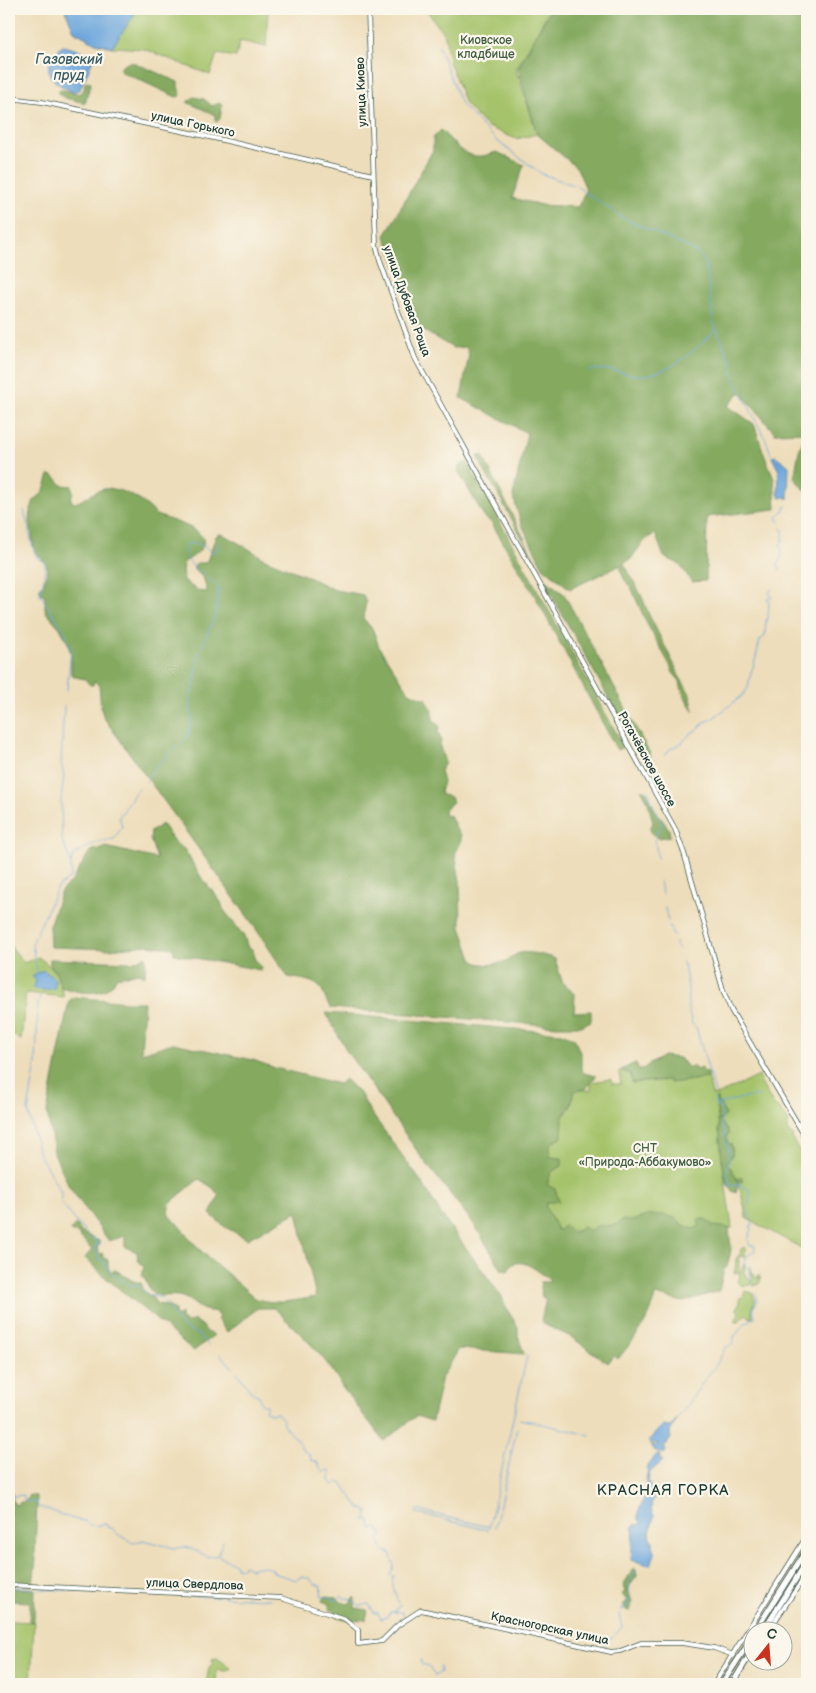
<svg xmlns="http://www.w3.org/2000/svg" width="816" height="1693" font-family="'Balsamiq Sans',sans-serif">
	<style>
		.green { fill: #a5c36b; stroke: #628050 }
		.forest { fill: #84a95f; stroke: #52734a; fill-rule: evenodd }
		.water { fill: #6ca6dc; stroke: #467288 }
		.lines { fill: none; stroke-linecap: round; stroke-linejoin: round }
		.stream { stroke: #6ca6dc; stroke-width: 1 }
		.secondary-casing { stroke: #3e5548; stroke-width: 5.5 }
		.highway-casing { stroke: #3e5548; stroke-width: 7 }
		.secondary { stroke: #fff; stroke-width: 4 }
		.highway { stroke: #fff; stroke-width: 5 }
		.labels { text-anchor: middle; stroke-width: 4.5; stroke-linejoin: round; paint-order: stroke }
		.park-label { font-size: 12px; fill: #405e42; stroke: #fbf7ec }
		.street-label { font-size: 12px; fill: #1f3d34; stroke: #fbf7ec }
		.water-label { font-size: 14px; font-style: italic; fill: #365c66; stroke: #fbf7ec }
		.quarter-label { font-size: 15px; letter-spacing: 1px; fill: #1f3d34; stroke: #fbf7ec }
	</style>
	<rect width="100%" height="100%" fill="#fbf7ec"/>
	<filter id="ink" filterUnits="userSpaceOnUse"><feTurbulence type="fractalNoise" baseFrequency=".02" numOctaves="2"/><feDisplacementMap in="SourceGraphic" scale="10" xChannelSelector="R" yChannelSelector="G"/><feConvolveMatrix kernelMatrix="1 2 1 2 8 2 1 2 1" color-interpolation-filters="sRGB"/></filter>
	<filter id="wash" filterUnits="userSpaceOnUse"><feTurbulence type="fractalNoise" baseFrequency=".0096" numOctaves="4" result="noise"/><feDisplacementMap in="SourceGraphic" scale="20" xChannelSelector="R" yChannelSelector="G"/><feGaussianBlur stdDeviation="1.12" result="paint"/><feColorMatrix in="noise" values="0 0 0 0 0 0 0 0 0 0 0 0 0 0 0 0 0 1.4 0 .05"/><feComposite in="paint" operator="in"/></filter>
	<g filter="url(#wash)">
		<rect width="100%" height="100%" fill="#edddba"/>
		<g class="green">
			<path d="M65,9H268L266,47L240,41L236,57L217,54L210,75L144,49L112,47L96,43L74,31Z"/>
			<path d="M426,9H550L516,69L537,134L516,139L486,126L465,104L449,61L445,36Z"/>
			<path d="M9,944L24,963L38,957C57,970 58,977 64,997L26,993L21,1040L9,1031Z"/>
			<path d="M619,1072L630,1073L632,1083L669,1080L671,1083L708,1078L712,1095H717L759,1076L762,1085L774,1106L779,1109L789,1122L787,1129L789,1133L792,1134L793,1141L807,1161V1251L746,1218C746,1209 737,1175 731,1168C729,1166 727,1165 726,1163C732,1156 734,1154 731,1144L728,1143L724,1127L720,1120L724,1112L716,1099L722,1160L732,1228L677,1232L676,1227L545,1232L541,1121L559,1120L570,1109L574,1090H591V1082L611,1079L612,1084H621Z"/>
			<path d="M744,1247L747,1250L744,1253L746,1255L745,1258L741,1255L739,1258V1272L741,1271L744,1264L745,1265L744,1274L747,1275L751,1282L753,1278L749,1266L757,1279L759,1274V1279L761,1278L759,1284L753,1286L754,1284L751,1283L750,1285L743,1286L738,1283L740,1275L737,1272L734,1273C737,1265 733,1259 741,1253L740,1250Z"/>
			<path d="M745,1291L753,1293L755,1301L752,1311L753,1317L750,1318L746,1314L741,1318L738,1323L735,1321L739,1313L737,1309V1306L740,1303V1297L743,1298Z"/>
			<path d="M9,1621L34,1622L31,1684H9Z"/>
			<path d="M217,1658L231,1668L226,1671L217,1670L216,1684H206L209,1667L213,1664L212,1659Z"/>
		</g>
		<g class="forest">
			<path d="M551,9H807V492L794,478L799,451L806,432L775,433L740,392L728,406L754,424L764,454L774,478L776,509L707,517L706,581L692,582L679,564L664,557L655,533L643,542L631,559L622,564L625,565L642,597L649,615L677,670L678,674L690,694L694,711C687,702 681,692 680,681L673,673L670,665L646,622L631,587L624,579L621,570V565L570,589L543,567L521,523L513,496L527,433L461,398L469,354L466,347L453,348L419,328L404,284L385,236L433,150V138L441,130C451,140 464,158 481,156C486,156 492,153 497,152L524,165L512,198L541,205L578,207L586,189L577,168L537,134L518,68Z"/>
			<path d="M129,62L135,63L178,82V87L181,94L180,96L176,97L120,71L121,67Z"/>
			<path d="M89,81L91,83L85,103L65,98L58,93L60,89L79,94L84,90L85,83Z"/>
			<path d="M194,97L204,99L212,106L220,103L222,106L220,119L217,122L215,121V115L187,102Z"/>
			<path d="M482,455L540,570L477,457Z"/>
			<path d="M467,462L624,747L617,750L536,598L491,522L485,518L458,471L459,466Z"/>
			<path d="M49,475L54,476L62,485L72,486L73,493L71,497V501L75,503C85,500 93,491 104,489C120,486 147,502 156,515C182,524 231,536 184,562L182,570L184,581L198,591L206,592C206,581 203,576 194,570V566L198,563H204L207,561L216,536L219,534L224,535L244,546L265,559L304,575L335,590L363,595L366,602L363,618L373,630L379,647L409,692L420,697L427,699V703L432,709L433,719L440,727L438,731L441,740L440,747L445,763L440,771L443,782L440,792L442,795L451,797L453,802L444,810L445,816L450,815L457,831L461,835V842L455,854L460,881L461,927L472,959C479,967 496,965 506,961C511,959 514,954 520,953C528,951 542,955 551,957L555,959L562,981L575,995L574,1012L591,1011V1021L581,1026H557L331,1008C326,1003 325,996 322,990C316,980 299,979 288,977L250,920L104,718L101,709L99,685L94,681L93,685H90L85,679L75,677L71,674V656L68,643L60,628L46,612L45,608V596L40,592V588L46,578L47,565L34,550L30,522L31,509L34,500L43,493Z"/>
			<path d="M541,576L564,594L650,754L651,767H647Z"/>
			<path d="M641,789L646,791L655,810L669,829L670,836L659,838L652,834L650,828L653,823L648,802Z"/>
			<path d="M162,824L175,843L184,849L201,877L221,902L223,909L244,936L248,948H251L254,953V958L261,967L260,970L174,954L173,948L147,945L110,949L50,947L49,926L61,891L72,881L90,851L106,847L157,859L150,839L151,831Z"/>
			<path d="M146,956L145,976C137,970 126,976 116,977C110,999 77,993 61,987L57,974L50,965V959L132,962Z"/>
			<path d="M74,997L127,1002H144L141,1053L173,1043L253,1060L275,1068L339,1084L345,1079L361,1095L369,1110L423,1184L441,1214L502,1297L505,1306L518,1327V1335L524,1354L459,1349L442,1377L432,1421L416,1416L384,1441L342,1387C329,1359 296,1330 274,1308H258L227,1332L217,1319L219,1317L214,1311C199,1313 193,1299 179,1296C172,1295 162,1297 155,1294C147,1291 148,1281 142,1275L144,1267L138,1260L137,1252L125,1247V1236L109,1241L70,1188L54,1153L47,1112L69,1001ZM199,1179L213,1188L219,1196L210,1214L225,1227L247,1239L297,1212L316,1297C296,1300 274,1306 255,1298L200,1250L168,1213L170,1203Z"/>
			<path d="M326,1013L561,1033L574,1038L581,1055V1069L584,1073L596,1076L586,1089L574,1091L571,1105L563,1116L562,1137L550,1144V1157L562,1158V1166L551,1172L547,1185L555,1189L559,1201L546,1203V1208L558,1231L565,1225L573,1233L583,1227L589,1231L597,1226L615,1225L623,1220L632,1221L649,1215H664L675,1218L681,1224L693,1229L700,1226L698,1222L700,1219H705L714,1226L729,1228L731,1250L727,1267L724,1269L719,1291L683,1302L655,1295C652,1319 633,1340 618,1359L613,1356L608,1363L571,1337L543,1324L541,1320L546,1299L542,1297L540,1287L541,1282H549L550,1279C537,1272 525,1257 511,1265L508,1271L502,1270L473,1223L422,1158L348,1053Z"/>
			<path d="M664,1056L679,1058L687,1067H694L696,1070L701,1068L706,1073H708V1078L670,1083L669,1080L632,1083L630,1073L621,1070L635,1063L639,1069H643L648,1065Z"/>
			<path d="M716,1097L726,1115L720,1120L729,1133L726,1138L728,1143L731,1144C734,1153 732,1157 726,1163L731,1168L737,1180L738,1178H742V1182L737,1181L738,1187L736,1192H733L727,1184L722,1160Z"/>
			<path d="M76,1224L82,1233L99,1241L100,1245L97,1248L99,1254L102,1253L104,1258L108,1260V1267L111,1272L115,1270L117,1271L133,1281L141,1283L142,1290L146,1292L148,1296H151L157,1304C163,1304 169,1306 175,1310V1314L177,1317L181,1314V1321H185L187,1323L195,1320L198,1324L202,1325L207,1332L214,1335L194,1351L105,1277L85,1258L92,1250L77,1233L70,1231Z"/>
			<path d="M12,1493L13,1503L16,1504V1506L21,1502H25L29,1495L36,1496L37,1498L35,1555L36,1559L33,1585L9,1584V1496Z"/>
			<path d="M634,1567V1569L636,1570L637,1576L628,1588L632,1603L630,1611L626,1610L623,1605L627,1601L622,1594L625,1592L623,1586Z"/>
			<path d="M9,1588L35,1589L34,1622L29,1621L30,1602L9,1601Z"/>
			<path d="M325,1596L337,1597L341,1602L348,1604L355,1597V1608L368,1610L366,1620C356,1619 347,1621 338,1617L335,1611L329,1609L330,1604L322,1601Z"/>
		</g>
		<g class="water">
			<path d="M65,9H141L135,14L112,47L96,43L74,31Z"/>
			<path d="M63,46L83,51L93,57V60L80,89L74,92C66,89 55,83 51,77C44,67 54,51 63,46Z"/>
			<path d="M776,456L789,466L788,499L786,497L780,498L778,494L779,471L772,457Z"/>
			<path d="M43,970L55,979V988L46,990L33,989L36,981L32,976Z"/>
			<path d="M677,1419L670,1432L671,1439L668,1441L667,1444L664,1445L666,1452L664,1454L655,1451L651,1445L656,1446L659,1444L650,1443L649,1440L662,1426L670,1427Z"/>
			<path d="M658,1453L662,1457H660V1459L663,1461L650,1472L648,1481L652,1490L654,1498L652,1502L651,1509L654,1516L650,1533L651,1539L653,1540V1550L655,1554L651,1564L649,1565L631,1560C631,1556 633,1533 634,1531L632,1529L634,1525L641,1524V1522L638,1519V1513L644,1498L648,1465Z"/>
		</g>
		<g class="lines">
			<g class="stream">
				<path d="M438,45L461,104L497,141L542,174L576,186L623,218L687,247L700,255L706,265L713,321L731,362L735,380L766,440L772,457"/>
				<path d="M589,371C605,366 618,373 635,375C668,377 695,351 716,329"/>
				<path d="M24,510L33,548L37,558L45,562L44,578L40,594L65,632L71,649L67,690"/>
				<path d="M780,522L777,517L783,511L786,506"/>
				<path d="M780,570L778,564C782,559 783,549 780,544L783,541V531L781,528"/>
				<path d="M665,755L670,749L682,743L690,734L697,730L705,722L712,719L742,696L748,688L751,672L754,665L760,640L765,636L766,620L768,618L769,602L767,599L772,597L769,593L772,589"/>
				<path d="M146,782L157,765L187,738L192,719L189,704L195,682L198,655L216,614L218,587C210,577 190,567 186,556C185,553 185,547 185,544L197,543L215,553L221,539"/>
				<path d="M646,789C652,794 649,798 653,805C656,811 659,818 662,824L655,838L657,858"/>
				<path d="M71,863L74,855L95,843L114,839L122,827L119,816C128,807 131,795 140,787"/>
				<path d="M660,881L662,894"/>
				<path d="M665,908L668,921"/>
				<path d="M669,926L674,936"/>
				<path d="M675,942L676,946L679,949"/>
				<path d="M683,962L688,986V1009L692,1024L696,1027L715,1093"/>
				<path d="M37,973L32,944L57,888L71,877V864L62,840L61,799L64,777L61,763L64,706"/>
				<path d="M40,996L38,1004L36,1064L28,1111L39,1154L61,1192V1203L88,1236L92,1239H96L95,1241L100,1243V1245L95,1246L99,1259L102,1260L111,1273L131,1286L136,1284C146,1291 149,1298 161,1297L168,1305L174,1318L184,1328L198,1334L209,1346"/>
				<path d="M715,1099L716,1107L722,1108C722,1114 721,1119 722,1124C725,1141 734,1154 726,1171L729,1179L728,1185L737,1186L739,1183L741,1186L750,1190L749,1205L747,1206L748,1213L753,1225L750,1226L752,1229L748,1240L750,1246L754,1245L755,1247L754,1252L749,1254L744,1263L750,1273L753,1286"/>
				<path d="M716,1105L743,1098L760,1096"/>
				<path d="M220,1354L233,1368"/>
				<path d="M237,1372L250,1391L259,1396L261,1404L267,1406L265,1410L271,1414L277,1413L283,1420L286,1429L297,1439L303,1450L310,1455L311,1460L317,1462L323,1472L330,1470C332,1476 327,1480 334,1485L338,1482L343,1484L359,1508L368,1511L367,1516L364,1521L369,1519L371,1527L373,1530L377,1527L379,1529V1532H382V1537L379,1540L381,1547L386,1552H390C392,1563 397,1564 390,1575L391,1576H394C389,1586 397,1593 398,1603"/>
				<path d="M678,1418C692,1402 700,1383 715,1367C719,1363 719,1356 724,1352V1349L733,1343L734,1337L746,1322H749L751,1319L755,1318L753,1310L757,1301L756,1294"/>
				<path d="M520,1419L590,1435"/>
				<path d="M9,1497L23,1495L24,1500L28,1502L36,1501L38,1507C54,1510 68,1520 85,1521C90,1528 99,1525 106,1524L108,1528H112C117,1535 125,1538 133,1543L143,1540L174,1548L186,1547L201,1553L208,1557L219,1555L220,1557L236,1564V1567L242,1568L244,1565L251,1569C256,1566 266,1567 272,1569L274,1573L296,1580L301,1577L309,1578L314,1584L322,1586L321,1597H332L336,1601L342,1595L345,1599L347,1598L353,1600L360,1606L369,1604L374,1613H378L381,1619L387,1617L390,1612L395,1611L396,1613"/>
				<path d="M416,1510L489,1527"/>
				<path d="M416,1513L488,1530"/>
				<path d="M489,1527L527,1356"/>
				<path d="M495,1527L517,1428"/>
				<path d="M218,1554L223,1541"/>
				<path d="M9,1587L33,1588"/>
				<path d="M39,1589L83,1591"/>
				<path d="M87,1591L130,1593"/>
				<path d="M135,1593L218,1597"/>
				<path d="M223,1597L270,1599"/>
				<path d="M400,1605L397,1608L396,1613L398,1611L403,1613L404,1619"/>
				<path d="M604,1649L608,1640L613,1637L622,1627L619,1616L621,1610L628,1606L630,1582L636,1570"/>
				<path d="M421,1660V1664L428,1666L435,1676L441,1672L440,1666"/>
			</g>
		</g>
	</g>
	<g filter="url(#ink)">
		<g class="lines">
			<defs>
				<g id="secondary">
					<path d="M368,9L376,245L380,261L415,358L426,378L675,829L684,853L724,993L731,1010L807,1140"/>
					<path d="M9,98L42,102L205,136L373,175"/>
					<path d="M9,1585L281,1598L345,1619L358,1630V1644L382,1641L398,1625L421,1610L611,1652L620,1651L641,1643H682L714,1648L733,1655"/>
					<path d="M769,1630L807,1573"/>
					<path d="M714,1684L807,1536"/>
				</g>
				<g id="highway">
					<path d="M756,1630L807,1549"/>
					<path d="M764,1630L807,1561"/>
					<path d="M722,1684L754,1635"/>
					<path d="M732,1684L754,1648"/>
				</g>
			</defs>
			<use href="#secondary" class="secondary-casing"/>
			<use href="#highway" class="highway-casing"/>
			<use href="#secondary" class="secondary"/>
			<use href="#highway" class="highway"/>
		</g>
	</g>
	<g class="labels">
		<g class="park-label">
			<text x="486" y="44">Киовское<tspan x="486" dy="14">кладбище</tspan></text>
			<text x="645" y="1152">СНТ<tspan x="645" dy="14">«Природа-Аббакумово»</tspan></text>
		</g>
		<g class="street-label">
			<text transform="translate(361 92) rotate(-92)" y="4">улица Киово</text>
			<text transform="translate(193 124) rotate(12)" y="4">улица Горького</text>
			<text transform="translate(407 301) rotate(70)" y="4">улица Дубовая Роща</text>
			<text transform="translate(647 759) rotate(61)" y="4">Рогачёвское шоссе</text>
			<text transform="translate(195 1584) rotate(2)" y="4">улица Свердлова</text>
			<text transform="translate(550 1628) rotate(12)" y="4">Красногорская улица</text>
		</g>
		<g class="water-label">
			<text x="69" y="64">Газовский<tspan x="69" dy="16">пруд</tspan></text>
		</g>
		<g class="quarter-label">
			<text x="663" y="1495">КРАСНАЯ ГОРКА</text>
		</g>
	</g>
	<rect width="816" height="1693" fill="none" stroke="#fbf7ec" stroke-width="30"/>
	<g transform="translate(768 1646) rotate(17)"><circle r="24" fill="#fbf7ec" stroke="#a3ada2"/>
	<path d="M0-4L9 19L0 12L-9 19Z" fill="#c8321e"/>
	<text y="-8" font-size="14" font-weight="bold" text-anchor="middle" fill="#1f3d34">С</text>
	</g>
</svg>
